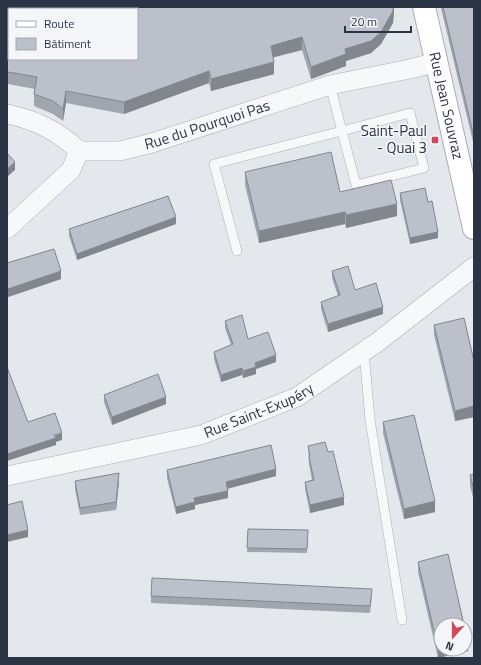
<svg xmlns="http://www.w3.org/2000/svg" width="481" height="665" font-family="'Titillium Web',sans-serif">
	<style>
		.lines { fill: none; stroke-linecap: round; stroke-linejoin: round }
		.service-casing { stroke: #a9aeb7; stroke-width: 10 }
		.minor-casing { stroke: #a9aeb7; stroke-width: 20 }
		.secondary-casing { stroke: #a9aeb7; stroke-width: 24 }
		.service { stroke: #f7f8fa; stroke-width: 9 }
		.minor { stroke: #f7f8fa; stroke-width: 19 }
		.secondary { stroke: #fff; stroke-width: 22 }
		.wall { fill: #a1a5ae }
		.shaded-wall { fill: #83868d }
		.building { fill: #bbc0ca; stroke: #83868d }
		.poi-dot { fill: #d1495b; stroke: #f4f6f9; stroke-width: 1.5 }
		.labels { text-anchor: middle; stroke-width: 3; stroke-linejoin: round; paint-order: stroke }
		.street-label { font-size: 15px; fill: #2b3445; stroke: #f4f6f9 }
		.poi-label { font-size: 15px; fill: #2b3445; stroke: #f4f6f9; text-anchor: end }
	</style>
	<rect width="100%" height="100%" fill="#e4e7ec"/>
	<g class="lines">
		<defs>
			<g id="service">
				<path d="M410,113L424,168L356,185L342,131Z"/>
				<path d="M237,251L214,164L342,131L330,85"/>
				<path d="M364,351L370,420L402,620"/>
			</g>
			<g id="minor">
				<path d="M7,114C36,120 58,131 79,151"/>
				<path id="s1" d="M79,151H120L152,143L330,85L410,69L437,62"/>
				<path d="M7,229L71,170L79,151"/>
				<path id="s2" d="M7,476L201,435L297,397L379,341L474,267"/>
			</g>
			<g id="secondary">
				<path id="s3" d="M424,7L474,228"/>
			</g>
		</defs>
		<use href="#service" class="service-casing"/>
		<use href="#minor" class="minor-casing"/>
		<use href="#secondary" class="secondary-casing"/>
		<use href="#service" class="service"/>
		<use href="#minor" class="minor"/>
		<use href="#secondary" class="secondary"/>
	</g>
	<g class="wall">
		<path d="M7,7L9,59H137V9H122L121,7H394V12L393,23L381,44L371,53L346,61V66L311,79L302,50L273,57L274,74L211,91L209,83L124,114L66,103L63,121L53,114L34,106V94L35,89L8,84L7,83Z"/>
		<path d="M441,7H474V146L441,8Z"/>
		<path d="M245,172L340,192L397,216L346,228L345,224L259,243L245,185Z"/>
		<path d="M400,193L428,202L438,238L410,244L400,200Z"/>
		<path d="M176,224L77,260L69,236V229Z"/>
		<path d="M7,263L61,279L8,297L7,293Z"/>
		<path d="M332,271L355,290L383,314L328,332L321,309V302L338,296L332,278Z"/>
		<path d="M225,321L248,339L276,362L256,369V374L243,378L242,375L221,382L214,359V352L231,345L225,328Z"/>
		<path d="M434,325L474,361V417L455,421L434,335Z"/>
		<path d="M104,395L166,404L112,425L104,402Z"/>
		<path d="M383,422L435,512L404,519L383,433Z"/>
		<path d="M308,446L328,452L344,505L310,513L305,489V482L312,480L309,464Z"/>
		<path d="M167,470L276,476L227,489L228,498L195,505V509L176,514L167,478Z"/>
		<path d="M474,474V501L470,486V475Z"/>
		<path d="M75,481H119L116,510L80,515L75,489Z"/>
		<path d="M248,529L308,530L307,553L247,552Z"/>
		<path d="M418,562L468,651L438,658L418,572Z"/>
		<path d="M151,596H372L370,613L151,603Z"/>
	</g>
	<g class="shaded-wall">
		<path d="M393,7H394V12L393,23L381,44L371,53L346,61V66L311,79V67L345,49Z"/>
		<path d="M302,37V50L271,58V46Z"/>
		<path d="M274,62V74L211,91V79Z"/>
		<path d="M209,71V83L124,114V102Z"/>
		<path d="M66,91V103L63,121V109Z"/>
		<path d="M15,162V170L7,177V169Z"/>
		<path d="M397,204V216L346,228V215Z"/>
		<path d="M345,212V224L259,243V231Z"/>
		<path d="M176,217V224L77,260V254Z"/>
		<path d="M438,232V238L410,244V238Z"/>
		<path d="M61,271V279L8,297V289Z"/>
		<path d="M383,307V314L328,332V324Z"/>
		<path d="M276,355V362L256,369V374L243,378V371L255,363Z"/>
		<path d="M242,368V375L221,382V375Z"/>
		<path d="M166,397V404L112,425V417Z"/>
		<path d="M474,406V417L455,421V411Z"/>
		<path d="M62,433V440L56,442V445L7,461V454Z"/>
		<path d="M276,469V476L226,489V482Z"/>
		<path d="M119,473V481L116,510V502Z"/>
		<path d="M228,491V498L195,505V509L176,514V507L194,498Z"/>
		<path d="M344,497V505L310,513V505Z"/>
		<path d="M435,501V512L404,519V509Z"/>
		<path d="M28,530V537L7,542V535Z"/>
		<path d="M468,641V651L438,658V648L441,647V649H465V642Z"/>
	</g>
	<g class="building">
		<path d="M7,7H39L38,9H9V59H137V9H125L124,7H393V11L381,32L371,41L345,49L346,54L311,67L302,37L271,46L274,62L211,79L209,71L124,102L66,91L63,109L53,101L34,94L37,77L8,72L7,71Z"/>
		<path d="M443,7H474V137Z"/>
		<path d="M331,152L340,192L391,180L397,204L346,215L345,212L259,231L245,172Z"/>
		<path d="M7,153L15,162L7,169Z"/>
		<path d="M425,188L428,202L432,201L438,232L410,238L400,193Z"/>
		<path d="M168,196L176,217L77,254L69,229Z"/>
		<path d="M54,249L61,271L8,289L7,286V263Z"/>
		<path d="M348,266L355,290L376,283L383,307L328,324L321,302L340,295L332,271Z"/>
		<path d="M242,315L248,339L268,332L276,355L255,363L256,367L243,371L242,368L221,375L214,352L233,344L225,321Z"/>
		<path d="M464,318L474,361V406L455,411L434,325Z"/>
		<path d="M7,367L28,422L55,413L62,433L54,435L56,438L7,454Z"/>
		<path d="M158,374L166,397L112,417L104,395Z"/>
		<path d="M414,415L435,501L404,509L383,422Z"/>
		<path d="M325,442L328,452L333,451L344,497L310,505L305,482L314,480L309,457L310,456L308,446Z"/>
		<path d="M271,445L276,469L226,482L228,491L194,498L195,502L176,507L167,470Z"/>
		<path d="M119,473L116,502L80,508L75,481Z"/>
		<path d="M474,474V490L470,475Z"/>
		<path d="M22,501L28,530L7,535V505Z"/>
		<path d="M248,529L308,530L307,549L247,548Z"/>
		<path d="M448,554L464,625H441V647L438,648L418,562Z"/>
		<path d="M152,578L372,589L370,606L151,596Z"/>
		<path d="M465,628L468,641L465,642Z"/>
	</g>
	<rect class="poi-dot" x="431" y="136" width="8" height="8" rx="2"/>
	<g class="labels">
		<g class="street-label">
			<text dy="5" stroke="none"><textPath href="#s3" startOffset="101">Rue Jean Souvraz</textPath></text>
			<text dy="5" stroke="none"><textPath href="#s1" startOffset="132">Rue du Pourquoi Pas</textPath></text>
			<text dy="5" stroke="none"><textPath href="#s2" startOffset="261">Rue Saint-Exupéry</textPath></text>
		</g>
		<g class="poi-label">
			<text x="427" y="136">Saint-Paul<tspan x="427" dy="17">- Quai 3</tspan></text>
		</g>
	</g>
	<rect width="481" height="665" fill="none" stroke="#2b3445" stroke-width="16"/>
	<rect x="8" y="8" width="130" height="52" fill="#f4f6f9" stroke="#a4a8b1"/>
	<rect x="16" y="21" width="20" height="6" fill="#ffffff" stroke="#a4a8b1"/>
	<text x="44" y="28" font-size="12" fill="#2b3445">Route</text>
	<rect x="16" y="38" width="20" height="12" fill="#bbc0ca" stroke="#a4a8b1"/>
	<text x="44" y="48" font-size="12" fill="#2b3445">Bâtiment</text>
	<g transform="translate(453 637) rotate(201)"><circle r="19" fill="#f4f6f9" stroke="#a4a8b1"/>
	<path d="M0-3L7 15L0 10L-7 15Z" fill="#d1495b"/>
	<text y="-6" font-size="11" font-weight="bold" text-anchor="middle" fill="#2b3445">N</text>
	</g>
	<path d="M345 26v6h66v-6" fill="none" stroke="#2b3445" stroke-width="2"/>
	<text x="351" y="26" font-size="12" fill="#2b3445" stroke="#f4f6f9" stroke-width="3" paint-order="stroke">20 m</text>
</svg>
